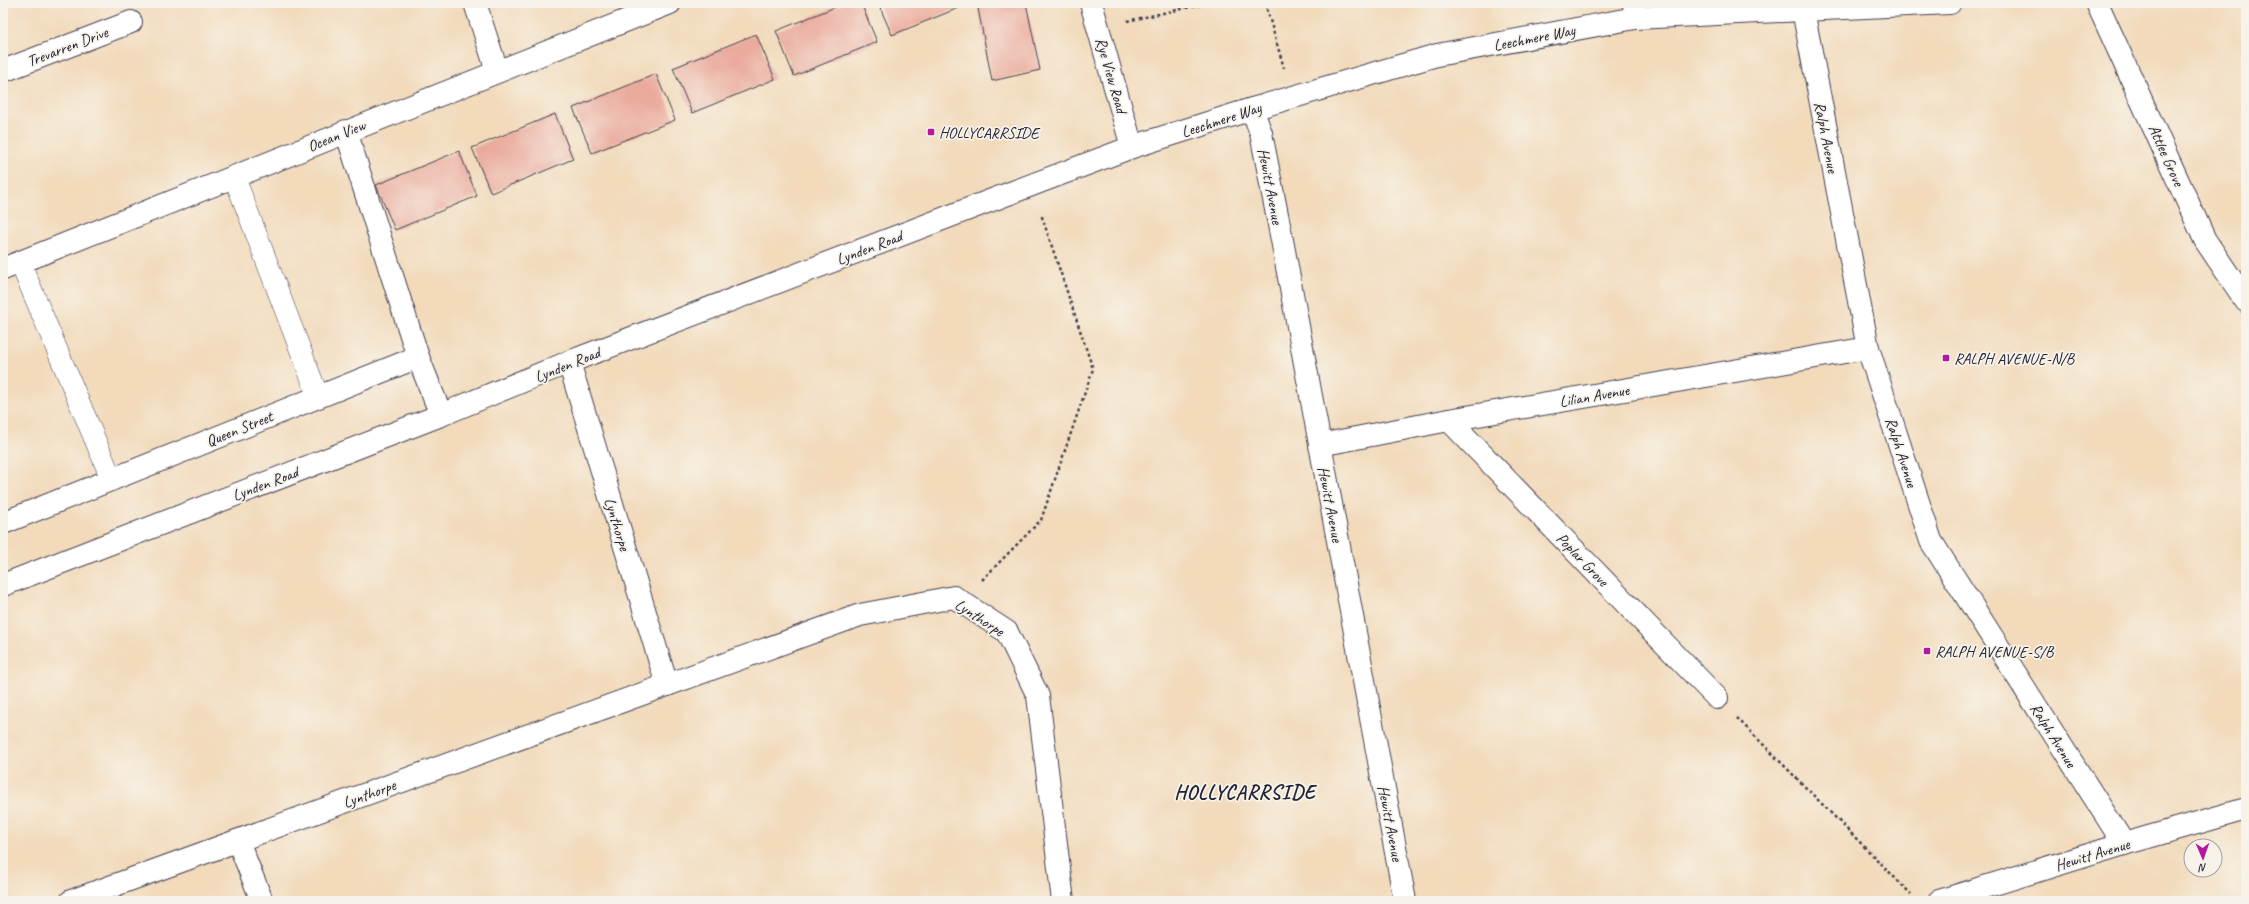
<svg xmlns="http://www.w3.org/2000/svg" width="2249" height="904" font-family="Caveat,sans-serif">
	<style>
		.building { fill: #eaab9d }
		.lines { fill: none; stroke-linecap: round; stroke-linejoin: round }
		.service-casing { stroke: #413e4e; stroke-width: 22 }
		.minor-casing { stroke: #413e4e; stroke-width: 24 }
		.tertiary-casing { stroke: #413e4e; stroke-width: 24 }
		.path { stroke: #413e4e; stroke-width: 2.5; stroke-dasharray: 3 3; stroke-linecap: butt }
		.service { stroke: #fff; stroke-width: 21 }
		.minor { stroke: #fff; stroke-width: 22 }
		.tertiary { stroke: #fff; stroke-width: 22 }
		.poi-dot { fill: #b5179e; stroke: #f7f3e8; stroke-width: 1.5 }
		.labels { text-anchor: middle; stroke-width: 3.5; stroke-linejoin: round; paint-order: stroke }
		.street-label { font-size: 16px; fill: #22223b; stroke: #f7f3e8 }
		.poi-label { font-size: 16px; fill: #22223b; stroke: #f7f3e8; text-anchor: start }
		.district-label { font-size: 20px; font-weight: bold; letter-spacing: 1px; fill: #22223b; stroke: #f7f3e8 }
	</style>
	<rect width="100%" height="100%" fill="#f7f3e8"/>
	<filter id="ink" filterUnits="userSpaceOnUse"><feTurbulence type="fractalNoise" baseFrequency=".025" numOctaves="2"/><feDisplacementMap in="SourceGraphic" scale="8" xChannelSelector="R" yChannelSelector="G"/><feConvolveMatrix kernelMatrix="1 2 1 2 8 2 1 2 1" color-interpolation-filters="sRGB"/></filter>
	<filter id="wash" filterUnits="userSpaceOnUse"><feTurbulence type="fractalNoise" baseFrequency=".012" numOctaves="4" result="noise"/><feDisplacementMap in="SourceGraphic" scale="16" xChannelSelector="R" yChannelSelector="G"/><feGaussianBlur stdDeviation="0.9" result="paint"/><feColorMatrix in="noise" values="0 0 0 0 0 0 0 0 0 0 0 0 0 0 0 0 0 1.4 0 .05"/><feComposite in="paint" operator="in"/></filter>
	<g filter="url(#wash)">
		<rect width="100%" height="100%" fill="#f2dabb"/>
		<g id="blocks">
			<g class="building">
				<path d="M845,3H861L877,42L794,76L776,31Z"/>
				<path d="M878,3H971L892,35Z"/>
				<path d="M977,3H1026L1040,70L992,81Z"/>
				<path d="M756,34L775,79L692,113L673,68Z"/>
				<path d="M656,74L675,120L592,153L573,108Z"/>
				<path d="M555,114L573,159L491,193L472,148Z"/>
				<path d="M459,151L477,196L395,230L376,185Z"/>
			</g>
		</g>
	</g>
	<g filter="url(#ink)">
		<use href="#blocks" fill-opacity="0" stroke="#413e4e" stroke-width="1"/>
		<g class="lines">
			<defs>
				<g id="service">
					<path d="M234,176L318,396"/>
					<path d="M20,262L112,480"/>
				</g>
				<g id="minor">
					<path d="M475,3L497,71"/>
					<path d="M1634,3L1635,18"/>
					<path d="M2097,3L2205,240L2246,301"/>
					<path d="M1803,10L1950,3"/>
					<path d="M3,71L131,22"/>
					<path d="M1252,109L1261,133L1282,240L1405,901"/>
					<path d="M346,131L418,357"/>
					<path d="M3,269L670,3"/>
					<path d="M569,362L667,685"/>
					<path d="M1449,420L1717,698"/>
					<path d="M1320,445L1449,420L1868,348"/>
					<path d="M3,523L418,357L441,415"/>
					<path d="M238,841L262,901"/>
					<path d="M71,901L860,615L954,597L1007,632L1038,696L1063,901"/>
					<path d="M1939,901L2124,844"/>
				</g>
				<g id="tertiary">
					<path d="M1091,3L1132,147"/>
					<path d="M3,585L441,415L569,362L1013,192L1132,147L1252,109L1437,55L1635,18L1803,10L1868,348L1931,541L2124,844L2246,809"/>
				</g>
			</defs>
			<use href="#service" class="service-casing"/>
			<use href="#minor" class="minor-casing"/>
			<use href="#tertiary" class="tertiary-casing"/>
			<g class="path">
				<path d="M1265,3L1284,68"/>
				<path d="M1127,21L1209,3"/>
				<path d="M982,580L1041,520L1093,369L1041,214"/>
				<path d="M1737,718L1911,894"/>
			</g>
			<use href="#service" class="service"/>
			<use href="#minor" class="minor"/>
			<use href="#tertiary" class="tertiary"/>
		</g>
	</g>
	<g class="poi-dot">
		<rect x="927" y="128" width="8" height="8" rx="2"/>
		<rect x="1942" y="354" width="8" height="8" rx="2"/>
		<rect x="1923" y="647" width="8" height="8" rx="2"/>
	</g>
	<g class="labels">
		<g class="street-label">
			<text transform="translate(1534 37) rotate(-11)" y="6">Leechmere Way</text>
			<text transform="translate(67 46) rotate(-21)" y="6">Trevarren Drive</text>
			<text transform="translate(1112 75) rotate(74)" y="6">Rye View Road</text>
			<text transform="translate(1221 119) rotate(-18)" y="6">Leechmere Way</text>
			<text transform="translate(336 135) rotate(-22)" y="6">Ocean View</text>
			<text transform="translate(1827 137) rotate(79)" y="6">Ralph Avenue</text>
			<text transform="translate(2167 155) rotate(66)" y="6">Attlee Grove</text>
			<text transform="translate(1271 186) rotate(79)" y="6">Hewitt Avenue</text>
			<text transform="translate(869 247) rotate(-21)" y="6">Lynden Road</text>
			<text transform="translate(567 364) rotate(-22)" y="6">Lynden Road</text>
			<text transform="translate(1594 395) rotate(-10)" y="6">Lilian Avenue</text>
			<text transform="translate(239 428) rotate(-22)" y="6">Queen Street</text>
			<text transform="translate(1902 452) rotate(72)" y="6">Ralph Avenue</text>
			<text transform="translate(265 483) rotate(-21)" y="6">Lynden Road</text>
			<text transform="translate(1331 504) rotate(79)" y="6">Hewitt Avenue</text>
			<text transform="translate(618 524) rotate(73)" y="6">Lynthorpe</text>
			<text transform="translate(1583 559) rotate(46)" y="6">Poplar Grove</text>
			<text transform="translate(980 617) rotate(33)" y="6">Lynthorpe</text>
			<text transform="translate(2054 735) rotate(58)" y="6">Ralph Avenue</text>
			<text transform="translate(369 793) rotate(-20)" y="6">Lynthorpe</text>
			<text transform="translate(1391 823) rotate(79)" y="6">Hewitt Avenue</text>
			<text transform="translate(2092 854) rotate(-17)" y="6">Hewitt Avenue</text>
		</g>
		<g class="poi-label">
			<text x="939" y="138">HOLLYCARRSIDE</text>
			<text x="1954" y="364">RALPH AVENUE-N/B</text>
			<text x="1935" y="657">RALPH AVENUE-S/B</text>
		</g>
		<g class="district-label">
			<text x="1245" y="799">HOLLYCARRSIDE</text>
		</g>
	</g>
	<rect width="2249" height="904" fill="none" stroke="#f7f3e8" stroke-width="16"/>
	<g transform="translate(2203 858) rotate(178)"><circle r="19" fill="#f7f3e8" stroke="#a29fa3"/>
	<path d="M0-3L7 15L0 10L-7 15Z" fill="#b5179e"/>
	<text y="-6" font-size="11" font-weight="bold" text-anchor="middle" fill="#22223b">N</text>
	</g>
</svg>
